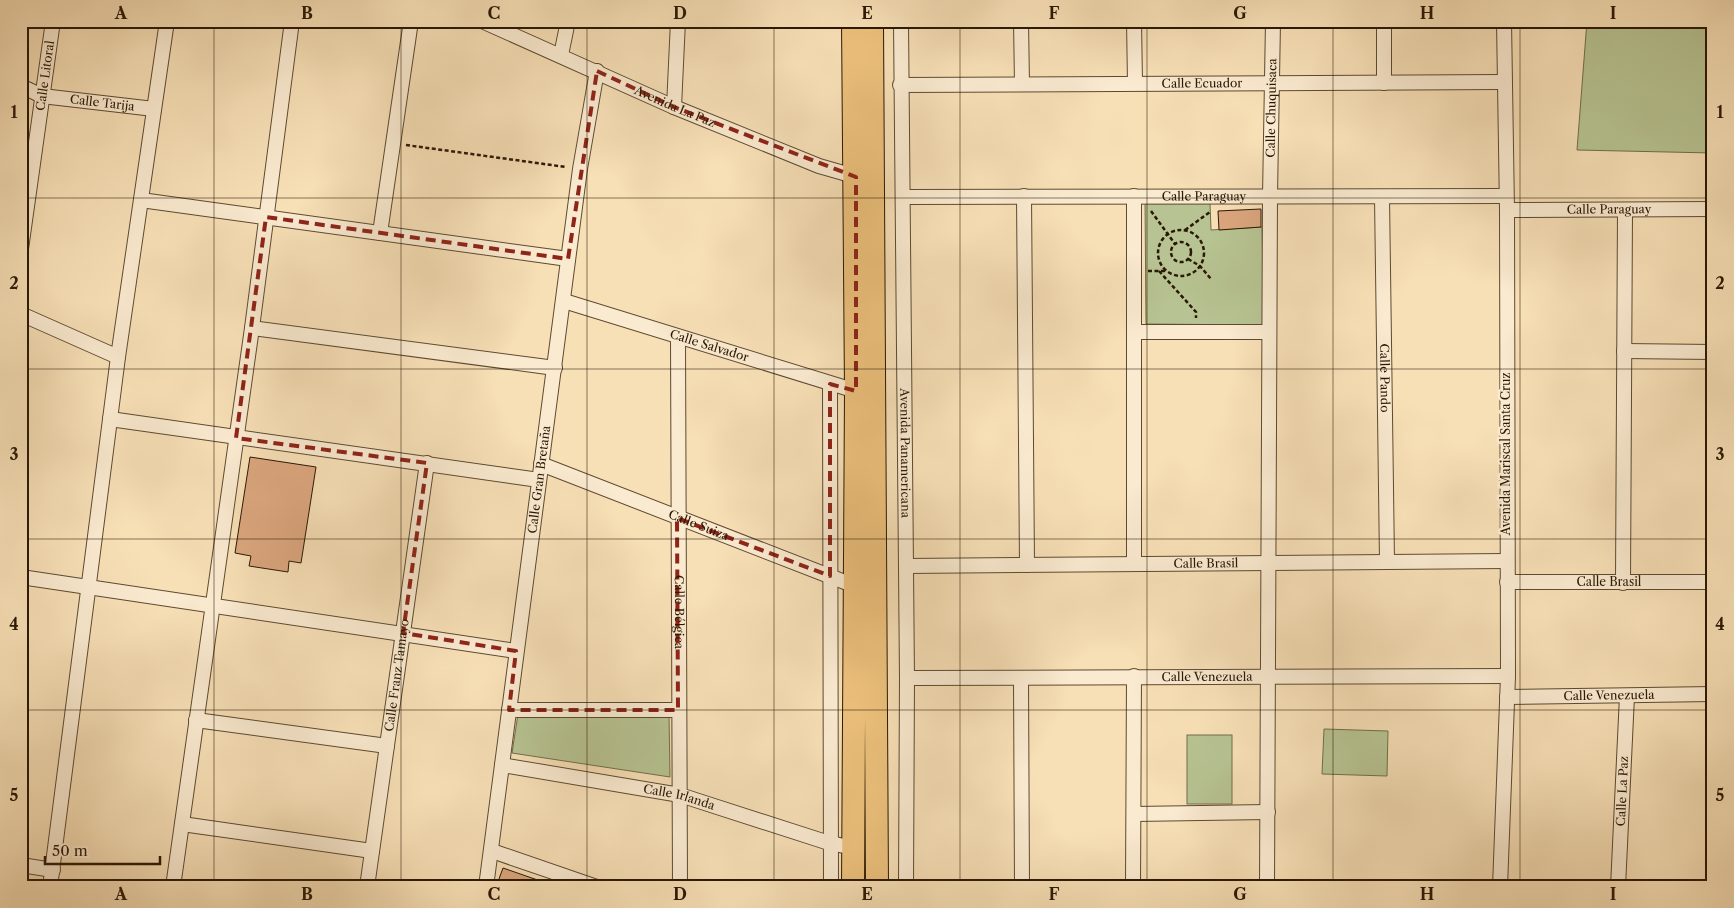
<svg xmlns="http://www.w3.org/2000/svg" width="1734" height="908" font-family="'Libre Caslon Text',serif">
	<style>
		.green { fill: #b7c392; stroke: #706e4b }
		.building { fill: #dba67e; stroke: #2a1804 }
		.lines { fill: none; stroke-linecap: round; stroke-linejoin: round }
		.minor-casing { stroke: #5d4a30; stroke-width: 16 }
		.trunk-casing { stroke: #2a1804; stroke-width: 24 }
		.path { stroke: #2a1804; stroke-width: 2.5; stroke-dasharray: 4 2.5; stroke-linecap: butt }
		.minor { stroke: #faead0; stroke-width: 14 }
		.trunk { stroke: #ecc07b; stroke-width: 22 }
		.marked { fill: none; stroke: #8f2418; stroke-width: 4; stroke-dasharray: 10 6; stroke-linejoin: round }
		.grid { fill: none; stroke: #2a1804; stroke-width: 1; stroke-opacity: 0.55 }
		.labels { text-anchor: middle; stroke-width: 5; stroke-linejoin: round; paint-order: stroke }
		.street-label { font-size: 12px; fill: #2a1804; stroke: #faead0 }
		.neatline { fill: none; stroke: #2a1804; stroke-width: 2 }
		.grid-label { font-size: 16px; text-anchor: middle; font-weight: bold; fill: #2a1804 }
	</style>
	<rect width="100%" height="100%" fill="#f7dfb6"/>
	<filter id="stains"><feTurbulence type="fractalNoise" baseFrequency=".004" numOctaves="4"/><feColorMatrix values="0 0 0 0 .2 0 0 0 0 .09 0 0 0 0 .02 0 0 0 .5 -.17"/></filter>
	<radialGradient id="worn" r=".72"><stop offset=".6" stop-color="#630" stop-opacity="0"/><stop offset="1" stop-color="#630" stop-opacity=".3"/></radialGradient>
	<g class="green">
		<path d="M21,21H30L24,58L21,57Z"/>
		<path d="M1587,21H1713V153L1577,150Z"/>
		<path d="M1145,201L1210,203L1211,230L1262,227L1264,325L1146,324Z"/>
		<path d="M518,714H669L670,777L512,753Z"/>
		<path d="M1324,729L1388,731L1387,776L1322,774Z"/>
		<rect x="1187" y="735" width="45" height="69"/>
	</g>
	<g class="building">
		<path d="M1261,209V227L1219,230L1218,211Z"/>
		<path d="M250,457L316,467L301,563L289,561L288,572L249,566L251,556L235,553Z"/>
		<path d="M503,868L552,885L551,887H496Z"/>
	</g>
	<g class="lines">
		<defs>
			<g id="minor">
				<path id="s1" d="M482,21L674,107L819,166L861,178"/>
				<path id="s2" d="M901,21L907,678L906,887"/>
				<path d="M1021,21L1022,84"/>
				<path d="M1134,21L1135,83"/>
				<path d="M1384,21V83"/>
				<path d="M561,55L568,21"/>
				<path id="s3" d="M900,85L1503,82"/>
				<path id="s4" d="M21,86L42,96L154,109"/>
				<path d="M674,107L678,21"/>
				<path d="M1024,196L1027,565"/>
				<path id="s5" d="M903,197L1505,196"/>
				<path id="s6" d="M1382,197L1387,561"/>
				<path d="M141,200L568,259"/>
				<path id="s7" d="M1507,210L1713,209"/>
				<path d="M380,233L411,21"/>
				<path id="s8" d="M21,249L53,21"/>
				<path id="s9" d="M564,301L856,391"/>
				<path d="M21,314L118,357"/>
				<path d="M252,328L555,368"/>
				<path d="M1134,332H1269"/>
				<path id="s10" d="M678,338L680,887"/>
				<path d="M1624,351L1713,352"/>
				<path d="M830,384L831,887"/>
				<path d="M110,419L539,480"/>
				<path id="s11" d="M541,464L855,586"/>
				<path d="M1134,562V196"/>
				<path id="s12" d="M906,566L1506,561"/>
				<path d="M21,577L516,651"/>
				<path id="s13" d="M1507,582H1713"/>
				<path d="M1623,583L1625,210"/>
				<path id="s14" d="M907,678L1508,676"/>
				<path d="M1021,678L1022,887"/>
				<path id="s15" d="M1507,697L1713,694"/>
				<path d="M509,710H678"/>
				<path d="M196,720L387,746"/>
				<path id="s16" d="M502,765L680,795L826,842L853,848"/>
				<path d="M1134,814L1268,812"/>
				<path d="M182,824L372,851"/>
				<path d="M492,851L597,887"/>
				<path d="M21,865L53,870"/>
				<path d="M50,887L118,357L167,21"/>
				<path d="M173,887L252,328L292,21"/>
				<path id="s17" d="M367,887L427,463"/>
				<path id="s18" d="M486,887L580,169L597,71"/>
				<path d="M1133,887L1134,676"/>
				<path id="s19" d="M1267,887L1270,196L1273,21"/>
				<path d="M1500,887L1508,676L1507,210L1504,21"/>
				<path id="s20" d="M1618,887L1627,696"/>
			</g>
			<g id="trunk">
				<path d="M872,21L877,887"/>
				<path d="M853,887L856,391L853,21"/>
			</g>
		</defs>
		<use href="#minor" class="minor-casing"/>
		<use href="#trunk" class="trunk-casing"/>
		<g class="path">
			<path d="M406,145L566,167"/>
			<path d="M1151,211L1175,244"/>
			<path d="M1185,230L1210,212"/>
			<circle cx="1181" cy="253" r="23"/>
			<circle cx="1181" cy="252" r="10"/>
			<path d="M1188,259L1200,266L1211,279"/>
			<path d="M1148,271H1166"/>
			<path d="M1159,271L1196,312V318"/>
		</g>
		<use href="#minor" class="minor"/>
		<use href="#trunk" class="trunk"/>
	</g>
	<path class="marked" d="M597,71L674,107L856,177V391L830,384V576L677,518L678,710H509L516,651L403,633L427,463L236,438L266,217L568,259Z"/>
	<path class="grid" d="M214,21V887M401,21V887M587,21V887M774,21V887M960,21V887M1147,21V887M1333,21V887M1520,21V887M21,198H1713M21,369H1713M21,539H1713M21,710H1713"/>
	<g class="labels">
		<g class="street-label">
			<text dy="4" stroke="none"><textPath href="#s8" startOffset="175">Calle Litoral</textPath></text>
			<text dy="4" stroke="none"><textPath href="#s3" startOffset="302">Calle Ecuador</textPath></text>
			<text dy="4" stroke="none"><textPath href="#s4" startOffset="84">Calle Tarija</textPath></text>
			<text dy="4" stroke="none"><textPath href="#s1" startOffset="211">Avenida La Paz</textPath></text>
			<text dy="4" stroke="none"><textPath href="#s19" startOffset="779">Calle Chuquisaca</textPath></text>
			<text dy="4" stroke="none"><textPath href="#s5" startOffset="301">Calle Paraguay</textPath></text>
			<text dy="4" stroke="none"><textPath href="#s7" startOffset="102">Calle Paraguay</textPath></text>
			<text dy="4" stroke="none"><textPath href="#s9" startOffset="152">Calle Salvador</textPath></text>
			<text dy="4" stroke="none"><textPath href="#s6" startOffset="181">Calle Pando</textPath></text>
			<text dy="4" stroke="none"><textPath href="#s2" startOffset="432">Avenida Panamericana</textPath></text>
			<text transform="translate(1506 454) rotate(-90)" y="4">Avenida Mariscal Santa Cruz</text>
			<text dy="4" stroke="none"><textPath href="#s18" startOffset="411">Calle Gran Bretaña</textPath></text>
			<text dy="4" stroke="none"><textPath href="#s11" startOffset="169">Calle Suiza</textPath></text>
			<text dy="4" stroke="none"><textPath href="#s12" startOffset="300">Calle Brasil</textPath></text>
			<text dy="4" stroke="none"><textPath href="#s13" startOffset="102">Calle Brasil</textPath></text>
			<text dy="4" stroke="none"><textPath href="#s10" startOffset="274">Calle Bélgica</textPath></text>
			<text dy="4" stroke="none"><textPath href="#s17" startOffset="214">Calle Franz Tamayo</textPath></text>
			<text dy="4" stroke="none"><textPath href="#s14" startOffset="300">Calle Venezuela</textPath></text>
			<text dy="4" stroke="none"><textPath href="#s15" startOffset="102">Calle Venezuela</textPath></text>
			<text dy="4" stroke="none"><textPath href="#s20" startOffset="96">Calle La Paz</textPath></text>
			<text dy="4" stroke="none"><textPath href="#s16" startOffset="180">Calle Irlanda</textPath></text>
		</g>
	</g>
	<rect width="1734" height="908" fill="none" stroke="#f7dfb6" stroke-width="55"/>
	<path d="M45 856v8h115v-8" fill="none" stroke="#2a1804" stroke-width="2.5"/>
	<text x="52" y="856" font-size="15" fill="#2a1804" stroke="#faead0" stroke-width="4" paint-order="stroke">50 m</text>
	<rect x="28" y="28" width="1678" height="852" class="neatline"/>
	<g class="grid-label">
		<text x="121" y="19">A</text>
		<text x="307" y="19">B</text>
		<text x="494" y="19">C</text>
		<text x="680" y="19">D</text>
		<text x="867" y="19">E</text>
		<text x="1054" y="19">F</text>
		<text x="1240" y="19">G</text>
		<text x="1427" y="19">H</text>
		<text x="1613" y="19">I</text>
		<text x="14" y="118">1</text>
		<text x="1720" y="118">1</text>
		<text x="14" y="289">2</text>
		<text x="1720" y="289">2</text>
		<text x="14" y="460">3</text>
		<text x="1720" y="460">3</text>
		<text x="14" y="630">4</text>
		<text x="1720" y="630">4</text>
		<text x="14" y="801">5</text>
		<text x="1720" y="801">5</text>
		<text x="121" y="900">A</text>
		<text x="307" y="900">B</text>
		<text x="494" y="900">C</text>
		<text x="680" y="900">D</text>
		<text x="867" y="900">E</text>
		<text x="1054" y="900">F</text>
		<text x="1240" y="900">G</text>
		<text x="1427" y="900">H</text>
		<text x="1613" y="900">I</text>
	</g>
	<rect width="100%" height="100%" filter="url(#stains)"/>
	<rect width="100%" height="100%" fill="url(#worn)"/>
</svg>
